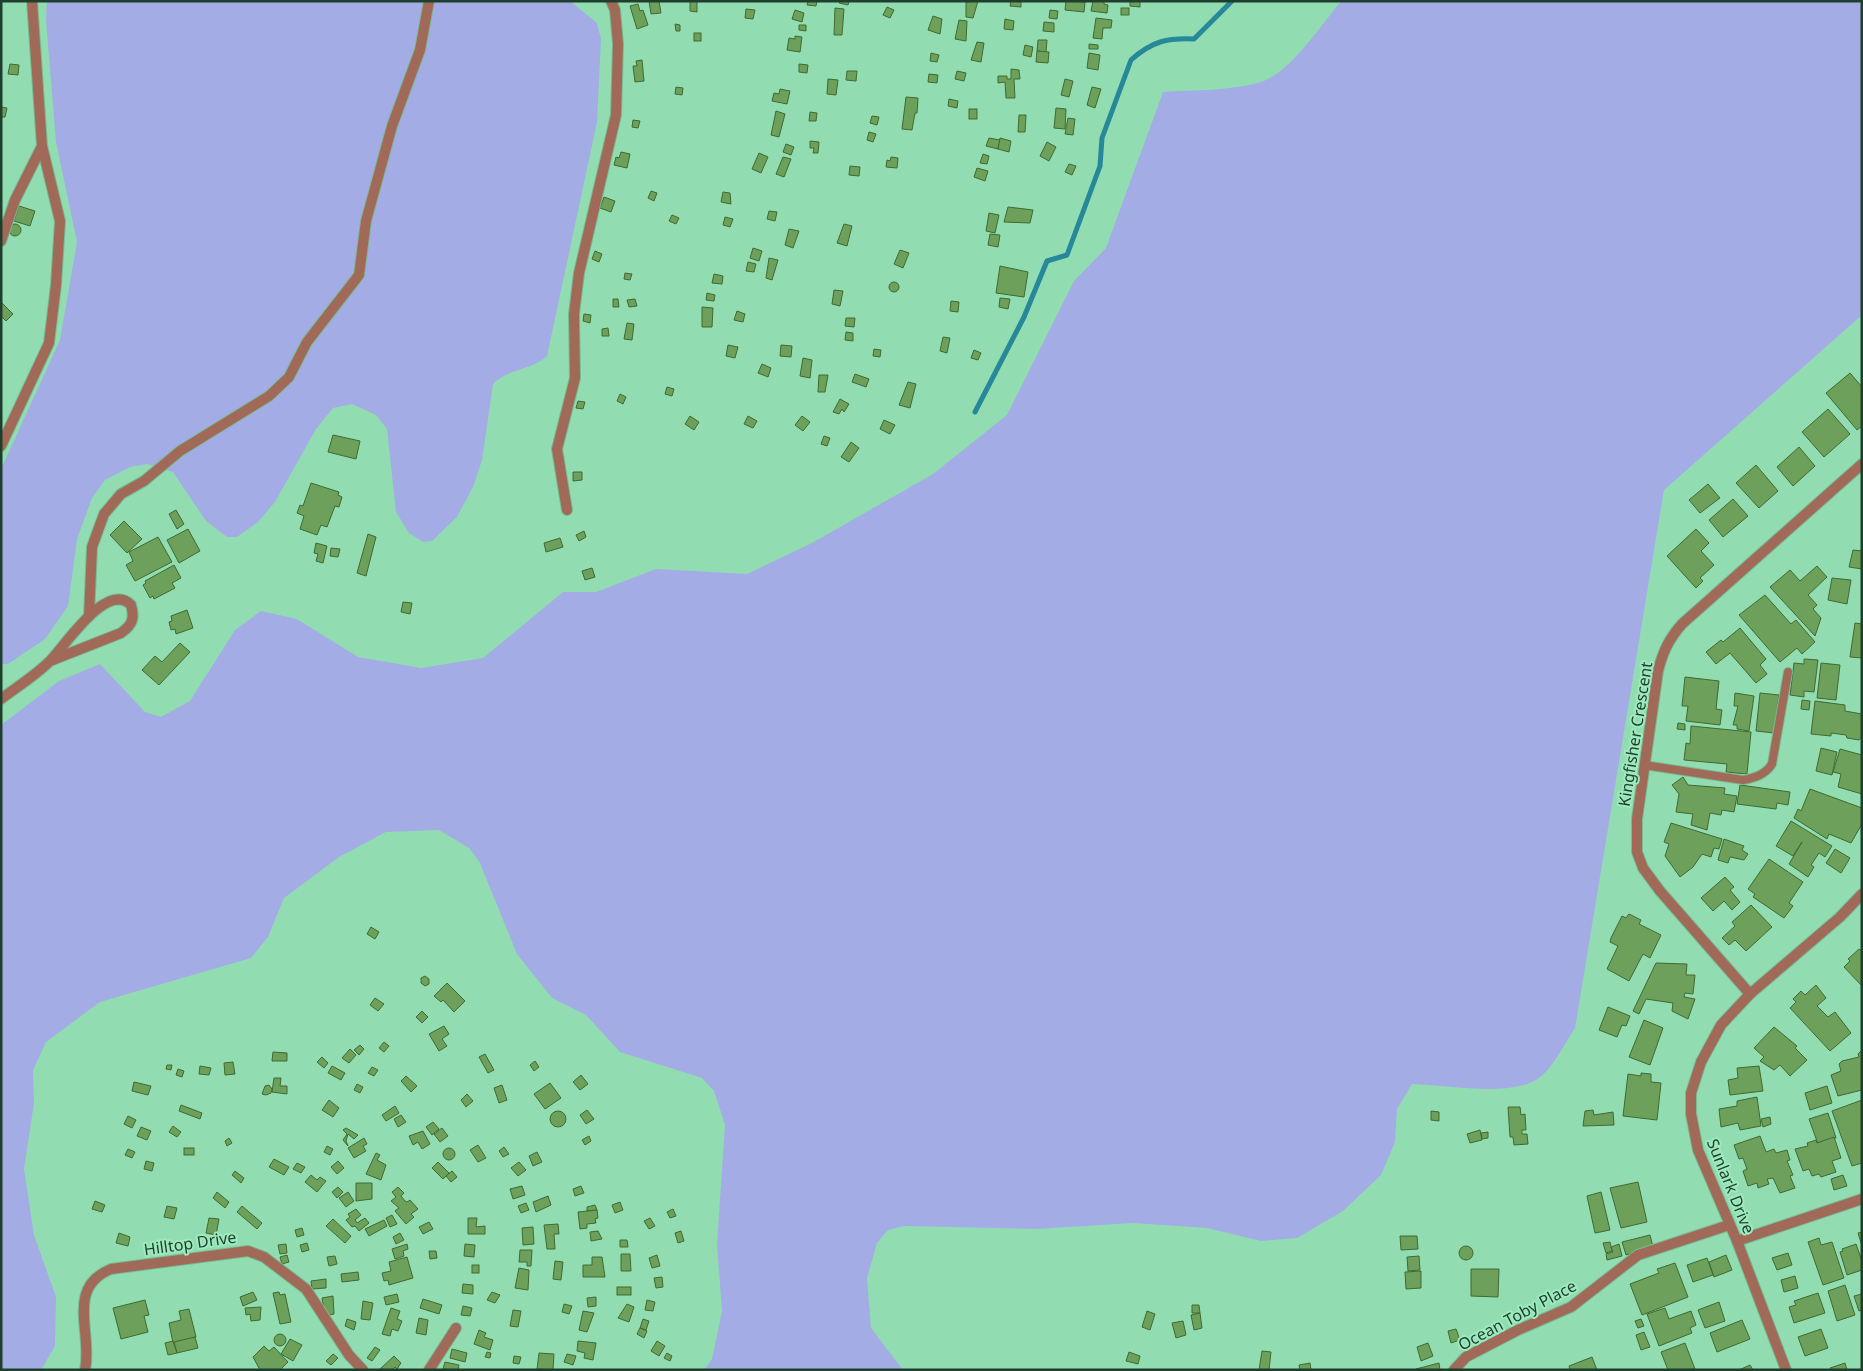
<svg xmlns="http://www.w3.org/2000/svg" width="1863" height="1371" font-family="'Noto Sans',sans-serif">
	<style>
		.green { fill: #a4ace5 }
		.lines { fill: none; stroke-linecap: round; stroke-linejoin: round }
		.stream { stroke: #268898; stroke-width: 5 }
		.building { fill: #6ca05b; stroke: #406a31 }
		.service-casing { stroke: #78ba94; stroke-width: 10 }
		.minor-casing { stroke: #78ba94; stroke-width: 12 }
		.service { stroke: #a16957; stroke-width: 8 }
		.minor { stroke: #a16957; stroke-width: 10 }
		.labels { text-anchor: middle; stroke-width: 4; stroke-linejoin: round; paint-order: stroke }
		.street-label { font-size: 16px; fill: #1f3e2d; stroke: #9deabe }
	</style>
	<rect width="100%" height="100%" fill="#91ddb1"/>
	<g class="green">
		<path d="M47,1H570L597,23L601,39L597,122L547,356C532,370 507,369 493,384L482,460L473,487L457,517L432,541L423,542L409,533L396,512L387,429L376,415L352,404L333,408L316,429L275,502L258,522L237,537H227L206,521L173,472L147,464L130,467L105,480L92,498L77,539L68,606L45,639L8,664H1V469L60,340L77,242L56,142L46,20Z"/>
		<path d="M1341,1H1862V315L1664,490L1575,1028C1564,1044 1551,1074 1532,1082C1500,1096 1447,1085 1412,1084L1397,1109L1395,1142L1381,1175L1343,1211L1297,1238L1261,1241L1207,1228L1133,1223L1036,1229L904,1226L888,1230L877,1243L867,1278L871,1328L903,1370H704L712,1359L722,1311L717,1244L725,1125L714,1091L702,1078L620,1052L586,1015L552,998L517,954L479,861L469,848L439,830L386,832L339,857L284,898L268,937L251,958L100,1002L46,1042L33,1070L34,1103L24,1169L34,1235L56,1297L55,1346L41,1370H1V725L59,681L100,664L145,712L161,717L190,701L235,630L261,611L297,619L358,657L421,668L483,658L563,592H596L656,569L747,574L812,543L933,474L1007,415L1074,281L1106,248L1163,92C1195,90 1230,91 1261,82C1290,73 1322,24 1341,1Z"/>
	</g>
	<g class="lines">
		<path class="stream" d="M975,412L1024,317L1047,261L1067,255L1100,166L1102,138L1131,60C1152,41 1167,38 1194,39L1232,1"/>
	</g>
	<g class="building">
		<path d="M649,1H659L661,13L651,14Z"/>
		<path d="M690,1H697V12L690,11Z"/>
		<path d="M808,1H817L816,6L807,5Z"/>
		<path d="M839,1H849L848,5L839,3Z"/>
		<path d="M978,1L973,18L966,17V2Z"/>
		<path d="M1011,1H1021V7L1010,6Z"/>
		<path d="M1066,1L1085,2L1084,12L1065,10Z"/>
		<path d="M1093,1H1104V4L1108,5L1107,13L1091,11Z"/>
		<path d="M1130,1H1140V7L1130,6Z"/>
		<path d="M638,4L640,11L643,10L648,25L637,29L630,6Z"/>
		<path d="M887,7L894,10L890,18L883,15Z"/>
		<path d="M835,8L844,9L842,35H834Z"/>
		<rect x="1121" y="8" width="8" height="7"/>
		<path d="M746,9L755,10L753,19L745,18Z"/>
		<path d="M795,10L804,13L802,22L792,19Z"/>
		<path d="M1050,10L1058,11L1057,19L1049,18Z"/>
		<path d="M933,16L942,19L940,34L928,30Z"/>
		<path d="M1096,18L1112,20L1111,28H1103L1102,39L1093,38Z"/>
		<path d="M1005,19L1014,21L1013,30L1004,29Z"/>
		<path d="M959,20L967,21L966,41L955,39Z"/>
		<path d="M1044,22L1054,23V32L1043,31Z"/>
		<path d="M675,24L680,25V31H676Z"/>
		<path d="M799,25H806V31L799,30Z"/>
		<rect x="694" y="33" width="7" height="8"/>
		<path d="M795,36L802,37L800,52L787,50L789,38L795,39Z"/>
		<path d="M1038,40H1047L1046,52L1037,51Z"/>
		<path d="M977,42L984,43L981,62L971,60Z"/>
		<path d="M1089,44L1098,45V49H1089Z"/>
		<path d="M1025,45L1033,47L1031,57L1023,55Z"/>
		<path d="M1037,51L1049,52L1048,63L1036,62Z"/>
		<path d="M931,53L939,55L937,62L930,61Z"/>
		<path d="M1089,53L1100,55L1098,70L1087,68Z"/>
		<path d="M642,60L644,81L635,82L633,66H637L636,61Z"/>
		<path d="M10,64L19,65L18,75L8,74Z"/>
		<path d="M799,64L808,65L807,73L799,72Z"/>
		<path d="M1011,69L1019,70L1020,79H1014L1015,98H1006L1005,82L998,83V76H1007V79H1011Z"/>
		<path d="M847,71H857L856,81L846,80Z"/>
		<path d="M957,71L966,73L964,81L955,79Z"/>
		<path d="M929,74L938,75L937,83L928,82Z"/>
		<path d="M828,79L838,80L836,95L827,94Z"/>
		<path d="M1065,79L1073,81L1069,97L1061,95Z"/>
		<path d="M676,87L683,88L682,95L675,94Z"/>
		<path d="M1092,87L1101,89L1095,108L1087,105Z"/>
		<path d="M780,89L790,91L787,104L772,101L774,93L779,94Z"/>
		<path d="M906,97L918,98L917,113H915L912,130L902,129Z"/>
		<path d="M949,99L958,101L957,108L948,106Z"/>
		<path d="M1,107L7,108L5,117H1Z"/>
		<path d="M1056,108L1066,109L1065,129L1054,128Z"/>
		<rect x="969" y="109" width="8" height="10"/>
		<path d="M776,111L785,114L779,137L771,135Z"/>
		<path d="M810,112L817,113L816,121H809Z"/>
		<path d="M1019,115H1026L1025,132H1018Z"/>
		<path d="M872,116L879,117L877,125L870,123Z"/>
		<path d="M1068,118L1075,119L1073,135L1065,134Z"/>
		<path d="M633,120L640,121L638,128L632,127Z"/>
		<path d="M869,132L876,134L873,142L867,140Z"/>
		<path d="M989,138L1000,140L998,149L986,146Z"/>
		<path d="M1000,138L1011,141L1009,152L998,149Z"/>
		<path d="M810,141L819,142L818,153H813L814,148H810Z"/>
		<path d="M1047,142L1056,147L1049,161L1040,156Z"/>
		<path d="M786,144L794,147L791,155L783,152Z"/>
		<path d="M621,152L630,154L627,168L614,165L616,157L619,158Z"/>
		<path d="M759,153L768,157L761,173L752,169Z"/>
		<path d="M983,154L989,156L987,164L980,163Z"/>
		<path d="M783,157L791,159L784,177L776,174Z"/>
		<path d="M891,157L898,158L897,168L886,167L887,160L890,161Z"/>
		<path d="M1069,164L1076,166L1072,175L1065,172Z"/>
		<path d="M850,166L860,167L859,176L849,175Z"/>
		<path d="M977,168L988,171L985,181L974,177Z"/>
		<path d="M651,191L657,193L654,201L648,198Z"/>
		<path d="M723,192L730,193L731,204L721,202Z"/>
		<path d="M604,197L615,201L611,212L600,208Z"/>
		<path d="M19,206L35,211L30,226L14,221Z"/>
		<path d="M1008,207L1033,210L1030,223L1004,222Z"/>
		<path d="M769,211L777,212L775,221L767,219Z"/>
		<path d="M989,213L999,215L995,233L986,231Z"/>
		<path d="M672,215L679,218L676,224L669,221Z"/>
		<path d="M725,217L733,219L730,227L723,225Z"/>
		<circle cx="15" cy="230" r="6"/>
		<path d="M844,224L852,226L847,246L837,243Z"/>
		<path d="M789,229L799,231L793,248L785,245Z"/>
		<path d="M990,234L1000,235L998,247L988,245Z"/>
		<path d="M753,248L762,251L759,261L750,258Z"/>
		<path d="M900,250L909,253L903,268L894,264Z"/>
		<path d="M595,251L602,254L599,262L592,259Z"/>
		<path d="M769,258L778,260L772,280L766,278Z"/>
		<path d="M748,262L756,264L754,272L746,271Z"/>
		<path d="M1000,266L1028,272L1024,297L996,293Z"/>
		<path d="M625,273L632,274L630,280L624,279Z"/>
		<path d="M714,274L723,276L722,284L712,283Z"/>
		<circle cx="894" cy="287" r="5"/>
		<path d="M834,290L843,291L840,306L832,304Z"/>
		<path d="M707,293L715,295L714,301L706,300Z"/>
		<path d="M1000,298L1010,299L1008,309L999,307Z"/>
		<path d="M613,299H618L619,307H613Z"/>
		<path d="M635,299L637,306L629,307L627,300Z"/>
		<path d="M951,301L959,302L958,312L950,311Z"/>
		<path d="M1,302L13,314L6,321L1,316Z"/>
		<path d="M702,307L713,308L712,327H702Z"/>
		<path d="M737,311L745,314L743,322L734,320Z"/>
		<path d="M584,314L591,315L590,323L583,321Z"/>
		<path d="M846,318H855L854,327L845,326Z"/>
		<path d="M627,323L634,324L632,340L624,339Z"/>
		<path d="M608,328L609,336H602V329Z"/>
		<path d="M846,332L853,333V341L845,340Z"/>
		<path d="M943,337L950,338L947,353L940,351Z"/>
		<path d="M728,345L738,347L735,358L726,356Z"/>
		<path d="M781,345L792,346L791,357L780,356Z"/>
		<path d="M874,349L881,350L880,357L873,356Z"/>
		<path d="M974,350L981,353L978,360L971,358Z"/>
		<path d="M803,358L812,360L810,378L800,376Z"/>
		<path d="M762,364L771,368L768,377L758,373Z"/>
		<path d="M1850,373L1862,387V426L1857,430L1826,393Z"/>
		<path d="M855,374L869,379L866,387L852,382Z"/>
		<path d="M819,375H828L825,392H818Z"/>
		<path d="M908,382L916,384L910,408L899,405Z"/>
		<path d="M667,387L674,389L672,396L665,394Z"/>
		<path d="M620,394L626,397L623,404L617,401Z"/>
		<path d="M840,399L849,404L844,412L842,409L839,414L833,412Z"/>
		<path d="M578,401L585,402L583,409L576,408Z"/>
		<path d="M1828,409L1850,434L1824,457L1802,432Z"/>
		<path d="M690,416L699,422L694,430L685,424Z"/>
		<path d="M748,416L757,421L753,428L744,424Z"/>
		<path d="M802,416L810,422L803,431L795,425Z"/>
		<path d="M884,420L895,425L890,434L880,429Z"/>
		<path d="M333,435L360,441L356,459L328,452Z"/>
		<path d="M824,436L830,438L827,446L821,444Z"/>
		<path d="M851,442L859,448L849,462L841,457Z"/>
		<path d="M1799,447L1815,466L1793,486L1777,467Z"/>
		<path d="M1756,465L1778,491L1759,508L1736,483Z"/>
		<path d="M573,472H582V480L573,481Z"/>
		<path d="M311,483L339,492L338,495L342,497L339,507L335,506L327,527L321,525L317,535L300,529L304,516L297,513L300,505L303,506Z"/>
		<path d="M1708,484L1720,498L1700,513L1689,500Z"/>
		<path d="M1733,499L1748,516L1723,537L1709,520Z"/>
		<path d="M176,510L184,524L177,529L169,514Z"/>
		<path d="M124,521L142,539L127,553L110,535Z"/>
		<path d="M188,529L200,551L179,563L167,540Z"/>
		<path d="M1696,529L1709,543L1701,551L1714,565L1700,578L1703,581L1696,588L1667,556Z"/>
		<path d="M584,531L586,537L579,541L576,535Z"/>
		<path d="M368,534L376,537L366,576L357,573Z"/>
		<path d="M158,537L172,562L135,581L126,565L133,561L129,552Z"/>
		<path d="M560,538L563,547L546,552L544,543Z"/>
		<path d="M316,543L327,546L323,563L316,561L318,554L314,553Z"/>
		<path d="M331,548L340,549L338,557L330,556Z"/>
		<path d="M1853,550L1862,551V569L1849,567Z"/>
		<path d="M174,565L181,578L172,583L175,588L154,599L153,596L150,598L143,585L146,583L145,581Z"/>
		<path d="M1817,566L1827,577L1808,595L1817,605L1813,609L1821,618L1815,636L1770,587L1790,570L1800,581Z"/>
		<path d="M592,568L595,577L585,580L582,571Z"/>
		<path d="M1832,578L1851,580L1847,604L1828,600Z"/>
		<path d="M1765,595L1791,624L1796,620L1815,642L1802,654L1797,648L1780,662L1739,615Z"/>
		<path d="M403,602L412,603L410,614L401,612Z"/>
		<path d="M187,610L193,628L176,634L175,629L171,630L169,622L172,621L171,616Z"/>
		<path d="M1855,623L1862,624V658L1850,657Z"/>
		<path d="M1740,628L1766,659L1760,665L1767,674L1756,683L1730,653L1716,664L1706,652L1721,640L1723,642Z"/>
		<path d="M180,643L190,652L159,685L142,670L155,656L162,662Z"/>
		<path d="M1804,659L1818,660L1814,692L1804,691V697L1790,695L1794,663L1804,664Z"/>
		<path d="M1821,663L1840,665L1836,700L1817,698Z"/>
		<path d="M1685,677L1719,681L1716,709L1722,710L1720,725L1686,721L1688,706H1682Z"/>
		<path d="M1735,693L1754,696L1749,731L1737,729V725H1733L1738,706H1734Z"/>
		<path d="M1760,693L1779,695L1774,733L1756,731Z"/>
		<path d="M1802,700L1810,701L1809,710L1801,709Z"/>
		<path d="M1815,701L1845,705V711L1862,714V736L1859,740L1847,738L1846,735L1831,733V736L1811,734Z"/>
		<path d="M1678,723L1685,724V730L1677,729Z"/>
		<path d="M1691,726L1751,732L1747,774L1726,772L1727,764L1684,760L1686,743L1690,744Z"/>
		<path d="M1821,748L1837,752L1832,775L1816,771Z"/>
		<path d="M1840,749L1862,755V794L1838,787L1841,774L1833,772Z"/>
		<path d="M1683,777L1688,785L1725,788L1724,794L1737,796L1734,812L1722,810L1721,815L1710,813L1707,830L1691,825L1693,814L1676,812L1679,794L1672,785Z"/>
		<path d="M1740,785L1790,792L1788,805L1777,803L1776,809L1737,804Z"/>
		<path d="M1810,789L1862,808V824L1851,843L1829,834L1827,839L1794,818L1798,809L1801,811Z"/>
		<path d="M1791,821L1832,846L1825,857L1819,853L1811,865L1814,867L1808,877L1789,864L1802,842L1793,856L1776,846Z"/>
		<path d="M1671,823L1722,839L1719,849L1714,848L1711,857L1702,854L1693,867L1680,877L1665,856L1669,844L1664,842Z"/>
		<path d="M1724,839L1744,846L1742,850L1748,854L1744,860L1730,857L1728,863L1718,860Z"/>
		<path d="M1835,849L1850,858L1841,873L1826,863Z"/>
		<path d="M1769,859L1803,882L1789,903L1793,906L1784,918L1753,897L1755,894L1748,889Z"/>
		<path d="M1725,877L1734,887L1730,890L1740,902L1732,910L1724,901L1713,911L1701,898Z"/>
		<path d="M1751,905L1772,927L1746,951L1735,940L1729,945L1722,938L1735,926L1732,922Z"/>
		<path d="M1629,914L1641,920L1639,924L1661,935L1650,958L1643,954L1629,981L1607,969L1618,946L1610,942L1611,938L1622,916L1626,918Z"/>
		<path d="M371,927L379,932L375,939L367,934Z"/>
		<path d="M1859,949L1862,951V986L1844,967L1850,961L1848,959Z"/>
		<path d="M1656,963L1687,964L1686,975H1695L1693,994L1685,993L1684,997L1695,999L1688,1019L1672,1011L1673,1003L1646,999L1639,1014L1633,1011Z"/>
		<path d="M425,976L429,979V984L425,986L421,983V978Z"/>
		<path d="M447,983L465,1001L454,1012L443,1000L441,1002L434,996Z"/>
		<path d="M1816,985L1826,998L1817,1006L1828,1017L1835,1012L1851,1033L1830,1051L1790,1008L1796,1002L1793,999L1801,991L1805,995Z"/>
		<path d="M375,998L384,1004L378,1011L370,1005Z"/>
		<path d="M1608,1007L1630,1016L1626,1026L1622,1025L1617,1037L1599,1030Z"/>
		<path d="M422,1011L428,1017L422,1023L416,1017Z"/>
		<path d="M1644,1020L1663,1028L1650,1065L1629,1057Z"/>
		<path d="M444,1026L449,1034L442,1039L447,1046L439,1051L429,1034Z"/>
		<path d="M1774,1027L1797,1046L1795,1048L1807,1060L1790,1076L1780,1065L1774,1070L1760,1061L1764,1057L1754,1048Z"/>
		<path d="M384,1042L389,1046L384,1052L379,1048Z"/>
		<path d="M360,1045L364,1049L359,1055L354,1050Z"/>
		<path d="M350,1049L356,1055L349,1063L342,1058Z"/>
		<path d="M1862,1050V1090L1838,1096L1831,1075L1841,1071L1839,1064L1842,1061L1859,1057L1858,1054Z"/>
		<path d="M273,1052L287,1053V1061H272Z"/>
		<path d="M485,1054L494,1070L488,1073L479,1057Z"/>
		<path d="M322,1057L328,1063L324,1068L317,1062Z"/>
		<path d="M535,1061L539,1067L534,1071L530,1065Z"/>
		<path d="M233,1062L235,1074L225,1075L224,1063Z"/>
		<path d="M167,1065H172L171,1070L166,1069Z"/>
		<path d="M200,1066L211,1068L209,1075L199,1074Z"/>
		<path d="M332,1066L345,1073L341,1080L328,1073Z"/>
		<path d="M1759,1066L1763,1091L1730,1095L1728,1080L1738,1078L1737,1068Z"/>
		<path d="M372,1067L378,1070L374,1076L368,1073Z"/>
		<path d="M178,1069L184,1071L182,1077L176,1075Z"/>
		<path d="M1641,1073L1651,1074V1082L1661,1083L1657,1120L1623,1116L1628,1074L1641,1076Z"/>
		<path d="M581,1075L588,1084L580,1090L573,1082Z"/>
		<path d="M406,1076L417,1086L411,1092L401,1081Z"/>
		<path d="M274,1078H281L280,1086H287V1094L272,1092Z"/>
		<path d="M134,1082L151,1086L148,1095L132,1091Z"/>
		<path d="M550,1083L561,1098L545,1109L534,1094Z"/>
		<path d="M357,1084L363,1087L360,1093L354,1090Z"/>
		<path d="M269,1085L272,1089L271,1093L266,1095L262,1094L265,1086Z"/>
		<path d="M502,1085L507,1100L499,1103L494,1088Z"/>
		<path d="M1827,1086L1832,1103L1810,1110L1805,1093Z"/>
		<path d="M467,1094L473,1101L466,1107L461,1100Z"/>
		<path d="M1757,1097L1761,1126L1740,1130L1738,1123L1721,1127L1719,1109L1737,1106V1101Z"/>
		<path d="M329,1100L339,1108L333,1117L322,1110Z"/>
		<path d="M1862,1100V1163L1852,1166L1832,1111Z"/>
		<path d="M181,1105L202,1113L200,1119L179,1111Z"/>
		<path d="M395,1106L399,1113L386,1121L382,1115Z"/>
		<path d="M1508,1107H1520L1521,1115L1525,1114L1526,1130H1522V1134H1527L1528,1144L1514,1145L1513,1137H1510Z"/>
		<path d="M587,1110L594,1119L586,1124L580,1115Z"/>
		<path d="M1593,1110L1594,1115L1613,1112L1614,1125L1583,1126L1585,1111Z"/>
		<circle cx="558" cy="1119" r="8"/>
		<path d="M1431,1111L1439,1112V1121L1431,1120Z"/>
		<path d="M1828,1113L1836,1138L1818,1144L1809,1119Z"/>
		<path d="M401,1115L406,1122L398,1127L394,1119Z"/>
		<path d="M128,1116L136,1120L132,1128L124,1124Z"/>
		<path d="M1770,1117L1771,1124L1763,1127L1761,1119Z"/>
		<path d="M433,1122L439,1129L432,1135L426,1127Z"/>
		<path d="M173,1126L181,1132L177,1137L169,1132Z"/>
		<path d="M141,1127L151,1131L147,1140L137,1136Z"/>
		<path d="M346,1128L358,1135L354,1139L348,1134L346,1141L348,1146L343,1140L347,1134L343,1130Z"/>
		<path d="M442,1128L448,1136L440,1142L434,1134Z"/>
		<path d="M1480,1130L1482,1140L1470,1143L1467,1134Z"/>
		<path d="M423,1131L430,1144L422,1149L418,1142L413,1145L409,1136Z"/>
		<path d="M1488,1132V1138L1482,1139L1481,1133Z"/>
		<path d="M589,1136L591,1141L585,1145L582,1140Z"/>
		<path d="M1760,1136L1766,1152L1774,1149L1776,1153L1787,1150L1790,1160L1787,1161L1793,1175L1790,1176L1795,1188L1780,1193L1773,1178L1767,1179L1769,1184L1758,1188L1757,1183L1748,1186L1743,1171L1747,1169L1743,1158L1739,1159L1734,1145Z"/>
		<path d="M1834,1137L1841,1158L1832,1161L1836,1172L1821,1177L1819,1174L1812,1176L1809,1169L1803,1171L1795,1149L1808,1146L1807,1143L1816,1140L1817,1143Z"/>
		<path d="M229,1138L232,1143L227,1146L225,1141Z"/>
		<path d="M364,1138L367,1144L363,1146L366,1151L354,1158L348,1148Z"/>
		<path d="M478,1145L486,1158L478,1162L470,1150Z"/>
		<path d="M327,1146L333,1149L330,1155L324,1152Z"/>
		<path d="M504,1147L509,1154L503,1157L499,1151Z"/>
		<circle cx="449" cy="1154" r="6"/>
		<rect x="184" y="1148" width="10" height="7"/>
		<path d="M128,1149L135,1152L132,1158L125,1155Z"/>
		<path d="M537,1152L542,1162L533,1166L529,1156Z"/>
		<path d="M376,1153L380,1155L377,1160L386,1165L381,1180L366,1174Z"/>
		<path d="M274,1159L289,1167L284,1175L269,1167Z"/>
		<path d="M146,1161L154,1163L152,1171L144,1169Z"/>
		<path d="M338,1161L344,1168L337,1174L331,1167Z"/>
		<path d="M438,1162L449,1173L443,1179L432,1168Z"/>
		<path d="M519,1162L526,1170L518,1176L511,1168Z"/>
		<path d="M297,1163L305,1167L301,1173L293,1169Z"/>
		<path d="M235,1171L244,1178L241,1183L232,1175Z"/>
		<path d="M452,1171L457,1177L451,1182L446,1176Z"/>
		<path d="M311,1175L317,1180L320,1177L326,1181L317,1192L305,1182Z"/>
		<path d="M1843,1175L1847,1186L1834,1190L1831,1179Z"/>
		<path d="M1638,1182L1647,1222L1621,1228L1610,1188Z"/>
		<path d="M356,1183H372V1199L356,1201Z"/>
		<path d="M522,1186L525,1195L513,1199L510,1189Z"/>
		<path d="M581,1186L584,1193L575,1196L573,1189Z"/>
		<path d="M338,1187L343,1192L337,1198L332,1192Z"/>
		<path d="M398,1187L404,1193L401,1196L405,1201L407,1202L410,1200L418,1209L411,1214L414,1217L406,1224L395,1211L399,1208L391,1201L396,1197L392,1192Z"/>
		<path d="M217,1192L229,1202L225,1208L213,1198Z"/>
		<path d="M348,1192L354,1201L346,1207L339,1198Z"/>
		<path d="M1601,1192L1610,1230L1595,1233L1587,1196Z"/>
		<path d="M548,1196L551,1205L536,1212L533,1202Z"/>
		<path d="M95,1201L105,1205L102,1212L92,1209Z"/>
		<path d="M620,1202L623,1210L615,1213L612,1205Z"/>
		<path d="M526,1203L529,1210L521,1213L518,1206Z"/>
		<path d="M595,1205L597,1210L587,1211V1207Z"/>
		<path d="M167,1206L177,1208L174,1219L164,1217Z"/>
		<path d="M242,1206L262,1223L257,1229L237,1212Z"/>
		<path d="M356,1209L361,1215L355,1220L357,1223L365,1218L369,1223L359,1231L355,1226L352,1227L346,1220L350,1217L348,1214Z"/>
		<path d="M673,1209L676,1216L670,1218L667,1212Z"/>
		<path d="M597,1210L598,1218L595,1219L596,1223L587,1224V1228L580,1229L578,1212Z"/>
		<path d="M392,1215L397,1224L390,1227L386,1218Z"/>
		<path d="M209,1218L219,1219L216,1235L206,1233Z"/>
		<path d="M468,1218H477L476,1227L485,1226V1234H468Z"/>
		<path d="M650,1218L655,1226L649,1229L644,1221Z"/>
		<path d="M333,1219L351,1236L345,1243L326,1226Z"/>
		<path d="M384,1220L387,1226L369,1236L365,1229Z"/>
		<path d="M429,1222L433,1229L423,1234L419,1227Z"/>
		<path d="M558,1224L559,1234H554L555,1249H547L544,1225Z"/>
		<path d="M533,1227L534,1244L523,1245L522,1228Z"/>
		<path d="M302,1228L304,1235L297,1237L295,1230Z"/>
		<path d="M598,1231L602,1239L591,1241L590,1232Z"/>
		<path d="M681,1231L684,1241L678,1243L675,1233Z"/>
		<path d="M1862,1232V1246L1858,1233Z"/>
		<path d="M119,1233L130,1237L128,1246L116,1243Z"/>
		<path d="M400,1233L404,1240L396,1244L393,1237Z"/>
		<path d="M1650,1235L1653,1247L1626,1255L1622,1242Z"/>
		<path d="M1400,1236H1417L1418,1249L1401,1250Z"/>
		<path d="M1819,1238L1821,1245L1832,1242L1844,1278L1823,1285L1808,1242Z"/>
		<path d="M620,1240H627L628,1247H620Z"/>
		<path d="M1610,1242L1612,1251L1606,1253L1603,1243Z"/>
		<path d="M307,1243L309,1250L302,1252L300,1245Z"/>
		<path d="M286,1244L287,1253L280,1254L278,1245Z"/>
		<path d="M407,1244L408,1249L403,1251L404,1256L395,1259L392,1249Z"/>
		<path d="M465,1244L475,1245L474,1257L464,1256Z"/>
		<path d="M1619,1244L1622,1256L1607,1260L1606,1254L1613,1252L1611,1247Z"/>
		<path d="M1856,1244L1862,1261V1270L1847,1275L1840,1252L1843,1251L1842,1249Z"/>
		<circle cx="1466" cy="1253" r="7"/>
		<path d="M520,1250H532L531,1266H527V1262H519Z"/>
		<path d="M429,1251H436L437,1258L430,1259Z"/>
		<path d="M1788,1253L1792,1265L1777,1270L1772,1258Z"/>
		<path d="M621,1254H630L631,1271H621Z"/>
		<path d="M287,1255L289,1262L282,1264L280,1257Z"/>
		<path d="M657,1255L660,1266L652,1268L649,1258Z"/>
		<path d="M1726,1255L1732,1270L1714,1277L1709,1262Z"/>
		<path d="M335,1256L337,1264L329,1266L327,1257Z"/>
		<path d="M1419,1256L1420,1270L1408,1271L1407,1257Z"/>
		<path d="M407,1257L413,1278L389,1285L388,1280L384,1281L382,1273L391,1271L389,1262Z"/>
		<path d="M592,1257H602L605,1277H583V1265H592Z"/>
		<path d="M1707,1258L1713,1275L1693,1282L1687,1265Z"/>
		<path d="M555,1261L563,1262L561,1280L553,1279Z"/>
		<path d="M1675,1263L1688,1297L1642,1315L1630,1284L1659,1273L1657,1269Z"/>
		<rect x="472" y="1265" width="7" height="8"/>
		<path d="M519,1268L529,1270L528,1290L515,1288Z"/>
		<path d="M1471,1269H1499L1498,1297L1471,1296Z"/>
		<path d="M1421,1271V1288L1406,1289L1405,1272Z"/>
		<path d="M358,1272L359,1280L342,1282L341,1274Z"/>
		<path d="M1795,1276L1798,1288L1784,1292L1781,1280Z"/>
		<path d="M662,1277L663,1287L656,1288L654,1278Z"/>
		<path d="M326,1279V1288L312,1289L311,1281Z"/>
		<path d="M463,1284L473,1285V1294L462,1293Z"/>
		<path d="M1845,1285L1855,1315L1837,1321L1828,1291Z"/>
		<rect x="617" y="1287" width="14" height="8"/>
		<path d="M253,1292L257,1300L243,1306L240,1297Z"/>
		<path d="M279,1292L280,1295L285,1294L291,1322L280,1324L273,1293Z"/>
		<path d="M492,1292L500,1295L495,1303L487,1300Z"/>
		<path d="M1818,1293L1825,1313L1794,1323L1789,1307L1796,1305L1794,1301Z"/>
		<path d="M397,1294L399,1302L386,1305L384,1297Z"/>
		<path d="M1862,1294V1310L1859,1311L1854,1296Z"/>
		<path d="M333,1296L334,1314L325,1316L322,1298Z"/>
		<path d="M596,1297V1306L588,1307L587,1298Z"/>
		<path d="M423,1299L442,1305L439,1314L420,1308Z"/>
		<path d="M145,1300L149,1315L144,1316L148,1332L121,1339L113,1308Z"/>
		<path d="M647,1300L655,1302L653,1311L645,1310Z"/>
		<path d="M363,1301L373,1303L370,1320L361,1319Z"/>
		<path d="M1719,1302L1725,1321L1705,1328L1698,1310Z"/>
		<path d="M564,1304L572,1306L569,1314L562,1312Z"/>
		<path d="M627,1304L634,1307L629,1322L618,1318Z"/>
		<path d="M1192,1305H1199L1200,1313H1192Z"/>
		<path d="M463,1306L472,1308L470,1316L461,1315Z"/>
		<path d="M261,1307L260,1320L251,1321L250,1314L246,1315L245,1308Z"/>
		<path d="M391,1308L400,1311L397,1319L402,1321L398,1331L392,1329L390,1336L382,1334Z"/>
		<path d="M1665,1308L1669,1319L1691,1311L1696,1325L1690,1328L1692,1333L1659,1346L1647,1314Z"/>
		<path d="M189,1309L196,1337L173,1343L169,1323L181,1320L179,1311Z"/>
		<path d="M513,1310L521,1311L518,1327L510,1326Z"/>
		<path d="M583,1311L594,1313L587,1332L579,1330Z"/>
		<path d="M1147,1311L1155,1314L1150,1330L1142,1327Z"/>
		<path d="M1200,1313L1202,1328L1194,1330L1191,1315Z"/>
		<path d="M419,1318L428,1320L426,1335L416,1333Z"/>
		<path d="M347,1319L356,1322L354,1330L345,1326Z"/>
		<path d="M643,1319L649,1321L646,1330L640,1328Z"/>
		<path d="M1641,1319L1644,1326L1638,1328L1635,1321Z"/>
		<path d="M1742,1320L1750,1339L1717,1352L1710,1333Z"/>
		<path d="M1183,1321L1186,1335L1176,1338L1172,1323Z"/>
		<path d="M640,1328L647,1331L644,1338L637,1334Z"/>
		<path d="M1456,1329L1460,1340L1451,1343L1448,1331Z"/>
		<path d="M1821,1329L1828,1348L1805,1356L1798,1337Z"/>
		<path d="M479,1330L486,1333L484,1337L493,1340L490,1350L474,1344Z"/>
		<path d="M1644,1332L1650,1347L1641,1350L1636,1335Z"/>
		<circle cx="280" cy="1340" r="6"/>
		<path d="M195,1337L198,1348L177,1353L174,1342Z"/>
		<path d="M290,1339L302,1345L293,1361L281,1354Z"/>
		<path d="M173,1341L177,1353L168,1355L165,1343Z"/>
		<path d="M578,1341L596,1343L593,1360L584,1358L585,1353L577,1351Z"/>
		<path d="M657,1341L665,1346L659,1356L651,1351Z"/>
		<path d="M1428,1343L1433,1356L1421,1361L1417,1347Z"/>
		<path d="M1685,1343L1695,1369L1668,1370L1661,1352Z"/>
		<path d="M264,1346L269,1351L274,1347L288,1362L280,1370H260L253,1357Z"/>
		<path d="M375,1347L380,1350L372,1361L367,1358Z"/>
		<path d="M452,1349L467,1353L465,1362L450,1358Z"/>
		<path d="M1262,1351L1271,1352L1269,1370H1259Z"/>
		<path d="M487,1352L491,1353L490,1358L485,1357Z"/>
		<path d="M1129,1352L1140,1356L1138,1364L1126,1361Z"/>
		<path d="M539,1353L554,1354L553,1370L537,1369Z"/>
		<path d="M667,1353L672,1356L670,1361L664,1358Z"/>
		<path d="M333,1354L338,1358L331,1365L326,1361Z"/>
		<path d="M567,1354L576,1356L573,1365L564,1362Z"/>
		<path d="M394,1356L401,1363L397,1369L395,1367L392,1370L380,1369Z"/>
		<path d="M514,1356L521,1357L519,1364L513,1363Z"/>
		<path d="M1592,1357L1597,1370H1570L1569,1366Z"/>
		<path d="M445,1362L459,1365L458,1370L443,1369Z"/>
		<path d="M1310,1363L1311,1370H1300L1299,1365Z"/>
		<path d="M1439,1363L1440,1370H1417L1416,1369Z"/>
		<path d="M1845,1363L1847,1370H1831L1830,1368Z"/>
		<path d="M1750,1365L1753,1370H1739Z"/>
	</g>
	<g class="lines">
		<defs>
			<path id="service" d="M1644,765L1743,780C1754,778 1765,775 1772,764L1788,672"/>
			<g id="minor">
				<path d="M1,241L15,200L42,146L32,1"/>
				<path d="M1,446L49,343L56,285L60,221L42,146"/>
				<path d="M567,510L557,449L575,378L574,314L579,273L616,115L618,44L615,10L611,1"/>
				<path d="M89,616L92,547L104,514L121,494L144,481L180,451L269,396L289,377L307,342L359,275L366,221L392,126L420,50L429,1"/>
				<path d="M1,699C17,687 36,675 50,661C65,646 107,580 131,605C135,619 132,625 121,633L50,661"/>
				<path d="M1750,994L1660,891L1643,868L1637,852V819L1658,671C1663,651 1669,639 1682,624L1862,464"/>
				<path d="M1737,1241L1862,1199"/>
				<path d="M85,1370C93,1333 65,1288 111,1269L248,1251L264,1257L306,1289L349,1355L363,1370"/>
				<path d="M429,1370L456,1328"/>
				<path d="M1454,1370L1466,1357L1518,1330L1571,1307L1638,1255L1729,1225"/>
				<path d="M1786,1370L1737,1241L1698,1150L1691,1114V1093L1701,1062L1721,1025L1750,994L1840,917L1862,894"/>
			</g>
		</defs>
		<use href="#service" class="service-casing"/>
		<use href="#minor" class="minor-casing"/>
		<use href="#service" class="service"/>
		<use href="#minor" class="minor"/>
	</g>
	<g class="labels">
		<g class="street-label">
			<text transform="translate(1635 734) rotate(-81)" y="6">Kingfisher Crescent</text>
			<text transform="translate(1731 1186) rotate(68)" y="6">Sunlark Drive</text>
			<text transform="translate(190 1243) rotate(-8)" y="6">Hilltop Drive</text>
			<text transform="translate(1517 1315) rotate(-28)" y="6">Ocean Toby Place</text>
		</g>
	</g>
	<rect width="1863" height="1371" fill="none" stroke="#1f3e2d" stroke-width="5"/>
</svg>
